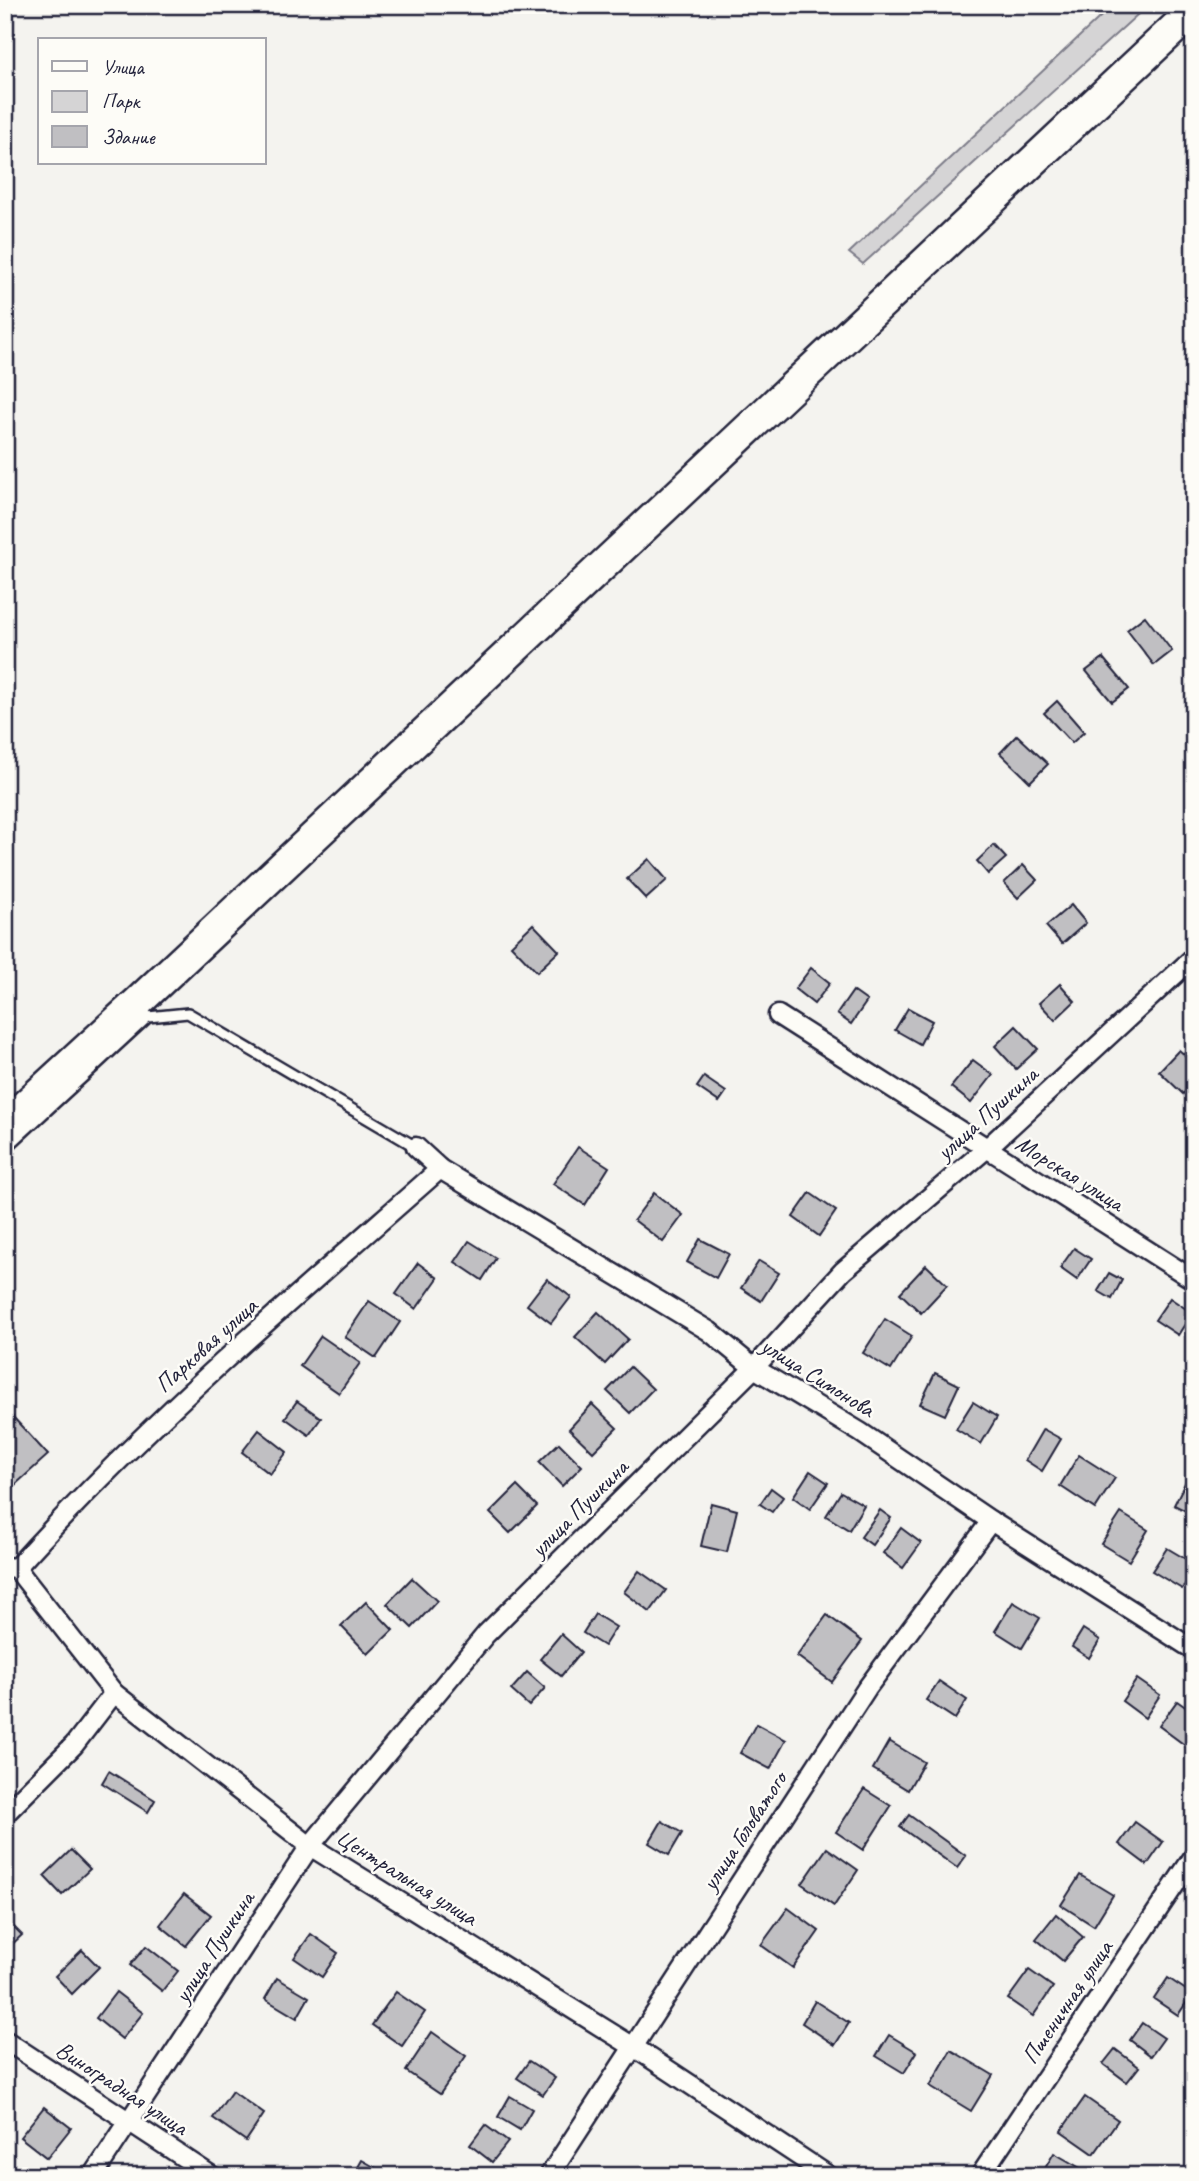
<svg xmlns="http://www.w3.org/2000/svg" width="1199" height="2181" font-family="Caveat,sans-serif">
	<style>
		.green { fill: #d5d4d5; stroke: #7c7b88; stroke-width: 2 }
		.building { fill: #c0bfc2; stroke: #22223b; stroke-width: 2 }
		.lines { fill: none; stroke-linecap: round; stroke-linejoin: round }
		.service-casing { stroke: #22223b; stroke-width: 14 }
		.minor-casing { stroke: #22223b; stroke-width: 23 }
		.trunk-casing { stroke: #22223b; stroke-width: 35 }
		.service { stroke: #fdfcf7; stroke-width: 9 }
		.minor { stroke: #fdfcf7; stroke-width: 18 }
		.trunk { stroke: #fdfcf7; stroke-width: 30 }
		.labels { text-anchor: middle; stroke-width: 5; stroke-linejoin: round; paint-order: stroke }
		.street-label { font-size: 24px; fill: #22223b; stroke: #fdfcf7 }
	</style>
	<rect width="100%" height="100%" fill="#f4f3ef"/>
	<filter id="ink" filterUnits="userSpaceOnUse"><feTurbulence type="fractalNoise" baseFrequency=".0143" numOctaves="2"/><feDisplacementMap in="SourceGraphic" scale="14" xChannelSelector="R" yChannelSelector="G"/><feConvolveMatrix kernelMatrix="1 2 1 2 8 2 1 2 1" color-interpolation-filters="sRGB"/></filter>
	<g filter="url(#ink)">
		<path class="green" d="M1113,5H1148L863,264L849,253Z"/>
		<g class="building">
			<path d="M1145,616L1172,651L1154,665L1127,630Z"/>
			<path d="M1103,658L1129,689L1112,702L1086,671Z"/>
			<path d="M1057,701L1084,732L1072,743L1044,713Z"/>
			<path d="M1017,735L1048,764L1030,782L1000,753Z"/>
			<path d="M994,845L1006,858L988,874L977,861Z"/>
			<path d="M649,859L667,880L646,899L627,879Z"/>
			<path d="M1023,865L1037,880L1018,898L1004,883Z"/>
			<path d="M1071,905L1086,923L1062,944L1046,926Z"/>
			<path d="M533,924L559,951L537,972L511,945Z"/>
			<path d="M811,968L830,983L814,1004L795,989Z"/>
			<path d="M1060,984L1075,1001L1055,1020L1039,1003Z"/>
			<path d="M853,991L867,1001L851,1024L837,1014Z"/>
			<path d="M908,1008L932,1021L920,1044L895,1030Z"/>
			<path d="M1016,1026L1038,1049L1016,1069L995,1046Z"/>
			<path d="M1179,1050L1194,1063V1082L1183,1094L1159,1071Z"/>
			<path d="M973,1060L993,1075L971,1103L951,1087Z"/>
			<path d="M704,1077L726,1092L719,1102L697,1087Z"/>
			<path d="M578,1147L609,1167L585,1205L553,1184Z"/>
			<path d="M654,1193L683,1215L663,1242L634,1220Z"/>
			<path d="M810,1193L836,1211L819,1236L793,1217Z"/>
			<path d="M700,1239L729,1254L716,1278L687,1262Z"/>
			<path d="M469,1241L496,1258L482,1280L455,1262Z"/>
			<path d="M1074,1248L1091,1259L1077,1280L1060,1268Z"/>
			<path d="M759,1261L779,1273L761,1301L741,1288Z"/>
			<path d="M418,1263L438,1278L416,1309L396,1294Z"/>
			<path d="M926,1265L947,1285L921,1313L900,1293Z"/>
			<path d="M1109,1273L1122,1280L1112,1299L1098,1291Z"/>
			<path d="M547,1279L571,1297L551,1323L527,1305Z"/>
			<path d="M1170,1298L1192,1313L1178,1335L1155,1320Z"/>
			<path d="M369,1301L400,1322L376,1358L345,1337Z"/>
			<path d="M598,1312L628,1339L605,1364L575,1337Z"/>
			<path d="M885,1319L912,1336L891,1370L863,1353Z"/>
			<path d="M321,1336L360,1363L339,1393L300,1366Z"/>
			<path d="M630,1367L653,1389L630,1413L607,1391Z"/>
			<path d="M935,1373L959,1385L945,1415L920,1404Z"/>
			<path d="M297,1401L321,1418L309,1435L285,1418Z"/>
			<path d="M973,1402L997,1417L981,1444L956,1429Z"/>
			<path d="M592,1404L617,1428L593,1452L569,1429Z"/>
			<path d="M12,1416L48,1455L5,1494V1422Z"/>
			<path d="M1043,1429L1061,1439L1042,1471L1025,1460Z"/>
			<path d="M259,1430L287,1452L270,1474L242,1452Z"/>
			<path d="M559,1443L582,1466L562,1486L539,1462Z"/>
			<path d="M1079,1455L1115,1478L1095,1509L1060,1486Z"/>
			<path d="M810,1471L828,1483L810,1509L793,1497Z"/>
			<path d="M1187,1479L1194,1483L1192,1514L1174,1505Z"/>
			<path d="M517,1486L537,1506L510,1533L490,1513Z"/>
			<path d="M771,1488L783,1497L772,1512L760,1504Z"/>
			<path d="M841,1492L864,1505L849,1530L826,1516Z"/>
			<path d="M711,1503L737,1510L727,1552L701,1546Z"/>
			<path d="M880,1510L891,1518L872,1545L861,1537Z"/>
			<path d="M1121,1513L1148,1530L1129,1561L1101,1544Z"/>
			<path d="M901,1528L921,1543L903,1568L883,1553Z"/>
			<path d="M1167,1548L1194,1564V1571L1182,1589L1152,1571Z"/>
			<path d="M639,1571L666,1590L650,1612L624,1592Z"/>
			<path d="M412,1578L437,1601L412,1628L387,1604Z"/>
			<path d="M366,1602L393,1630L368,1654L341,1626Z"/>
			<path d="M1013,1602L1040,1618L1022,1648L995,1631Z"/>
			<path d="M595,1614L616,1627L604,1646L583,1633Z"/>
			<path d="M827,1615L862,1641L832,1682L797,1656Z"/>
			<path d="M1083,1629L1100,1640L1089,1658L1072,1647Z"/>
			<path d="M561,1634L581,1652L561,1676L540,1659Z"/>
			<path d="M527,1672L545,1688L529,1706L511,1690Z"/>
			<path d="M1137,1679L1160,1695L1145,1718L1122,1701Z"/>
			<path d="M939,1681L967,1700L955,1719L926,1700Z"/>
			<path d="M1177,1701L1194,1713V1734L1186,1746L1159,1726Z"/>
			<path d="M756,1724L786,1740L770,1769L740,1753Z"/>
			<path d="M889,1741L924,1762L908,1790L873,1769Z"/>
			<path d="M109,1771L155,1800L148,1812L102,1783Z"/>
			<path d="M864,1789L891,1806L863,1850L836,1832Z"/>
			<path d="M909,1815L966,1856L957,1868L900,1827Z"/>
			<path d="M662,1821L682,1833L669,1855L649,1843Z"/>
			<path d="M1135,1822L1163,1842L1147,1865L1119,1844Z"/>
			<path d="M827,1848L858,1870L834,1906L802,1884Z"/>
			<path d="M71,1850L90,1869L62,1895L44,1876Z"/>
			<path d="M1080,1875L1113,1895L1094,1926L1061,1905Z"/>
			<path d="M184,1894L211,1915L186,1946L160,1925Z"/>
			<path d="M788,1908L819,1931L793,1968L761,1945Z"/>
			<path d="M1056,1914L1083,1937L1063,1961L1036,1939Z"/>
			<path d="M5,1918L22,1935L5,1951Z"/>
			<path d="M311,1934L338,1953L322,1977L294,1958Z"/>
			<path d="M146,1946L178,1971L162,1991L130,1965Z"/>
			<path d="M82,1950L99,1967L72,1994L55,1976Z"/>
			<path d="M1194,1955V1976L1184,1970Z"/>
			<path d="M1029,1970L1053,1987L1033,2016L1008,1999Z"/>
			<path d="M277,1978L309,1997L297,2018L265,1999Z"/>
			<path d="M1168,1978L1192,1994L1178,2015L1154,1999Z"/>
			<path d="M116,1992L143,2013L122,2039L96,2018Z"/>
			<path d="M396,1992L425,2012L402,2046L372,2025Z"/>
			<path d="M815,2001L849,2023L835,2045L802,2023Z"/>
			<path d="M1142,2023L1164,2038L1151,2056L1130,2040Z"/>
			<path d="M432,2032L466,2056L440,2094L406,2071Z"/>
			<path d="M889,2035L917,2052L904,2073L876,2056Z"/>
			<path d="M1115,2049L1139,2067L1127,2082L1103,2064Z"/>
			<path d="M951,2050L993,2075L971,2111L930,2086Z"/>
			<path d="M529,2061L555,2078L543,2095L517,2078Z"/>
			<path d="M232,2091L264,2114L246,2141L213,2118Z"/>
			<path d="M510,2096L532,2109L520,2130L498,2117Z"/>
			<path d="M1085,2097L1118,2120L1094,2154L1061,2131Z"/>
			<path d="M44,2107L71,2128L47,2158L20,2137Z"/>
			<path d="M485,2125L508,2142L492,2162L470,2145Z"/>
			<path d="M1054,2153L1082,2169L1078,2176L1041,2175Z"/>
			<path d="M362,2160L390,2176H353Z"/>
		</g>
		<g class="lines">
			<defs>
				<g id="service">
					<path d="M148,1017L188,1013L416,1147"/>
					<path d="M5,1149L148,1017L146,1014"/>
				</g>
				<g id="minor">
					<path d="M778,1015L1194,1280"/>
					<path d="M416,1147L440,1169L709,1331L754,1368L860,1432L991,1521L1194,1650"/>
					<path d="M5,1567L16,1568L114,1693L310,1846L632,2046L829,2176"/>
					<path d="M16,1568C146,1423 294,1298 440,1169"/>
					<path d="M5,1814L74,1745L114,1693"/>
					<path d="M5,2040L212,2176"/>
					<path d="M93,2176L310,1846L486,1634L754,1368L843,1271L986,1149L1194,957"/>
					<path d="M549,2176L867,1688L991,1521"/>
					<path d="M980,2176L1194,1856"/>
				</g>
				<path id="trunk" d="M5,1124L138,1002L1194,10"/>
			</defs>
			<use href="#service" class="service-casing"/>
			<use href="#minor" class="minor-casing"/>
			<use href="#trunk" class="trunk-casing"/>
			<use href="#service" class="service"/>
			<use href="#minor" class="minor"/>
			<use href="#trunk" class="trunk"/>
		</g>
	</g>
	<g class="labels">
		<g class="street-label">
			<text transform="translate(987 1113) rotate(-42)" y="8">улица Пушкина</text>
			<text transform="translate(1070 1173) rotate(32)" y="8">Морская улица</text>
			<text transform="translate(206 1345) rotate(-42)" y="8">Парковая улица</text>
			<text transform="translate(818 1377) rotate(32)" y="8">улица Симонова</text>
			<text transform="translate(579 1508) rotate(-45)" y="8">улица Пушкина</text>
			<text transform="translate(744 1831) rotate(-57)" y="8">улица Головатого</text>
			<text transform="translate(407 1877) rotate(32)" y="8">Центральная улица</text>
			<text transform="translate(214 1947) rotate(-57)" y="8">улица Пушкина</text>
			<text transform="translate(1067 2002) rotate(-56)" y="8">Пшеничная улица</text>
			<text transform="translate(122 2088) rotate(33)" y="8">Виноградная улица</text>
		</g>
	</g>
	<rect width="1199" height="2181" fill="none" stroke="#fdfcf7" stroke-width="28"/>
	<rect x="14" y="14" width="1171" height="2153" fill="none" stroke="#22223b" stroke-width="2.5" filter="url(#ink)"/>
	<rect x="38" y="38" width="228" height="126" fill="#fdfcf7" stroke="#a5a5ac" stroke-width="2"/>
	<rect x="52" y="61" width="35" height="10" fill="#fdfcf7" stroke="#a5a5ac" stroke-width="2"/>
	<text x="102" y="74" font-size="21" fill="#22223b">Улица</text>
	<rect x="52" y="91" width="35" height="21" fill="#d5d4d5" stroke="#a5a5ac" stroke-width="2"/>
	<text x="102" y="108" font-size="21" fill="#22223b">Парк</text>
	<rect x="52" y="126" width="35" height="21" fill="#c0bfc2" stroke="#a5a5ac" stroke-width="2"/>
	<text x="102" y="144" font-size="21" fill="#22223b">Здание</text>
</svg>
